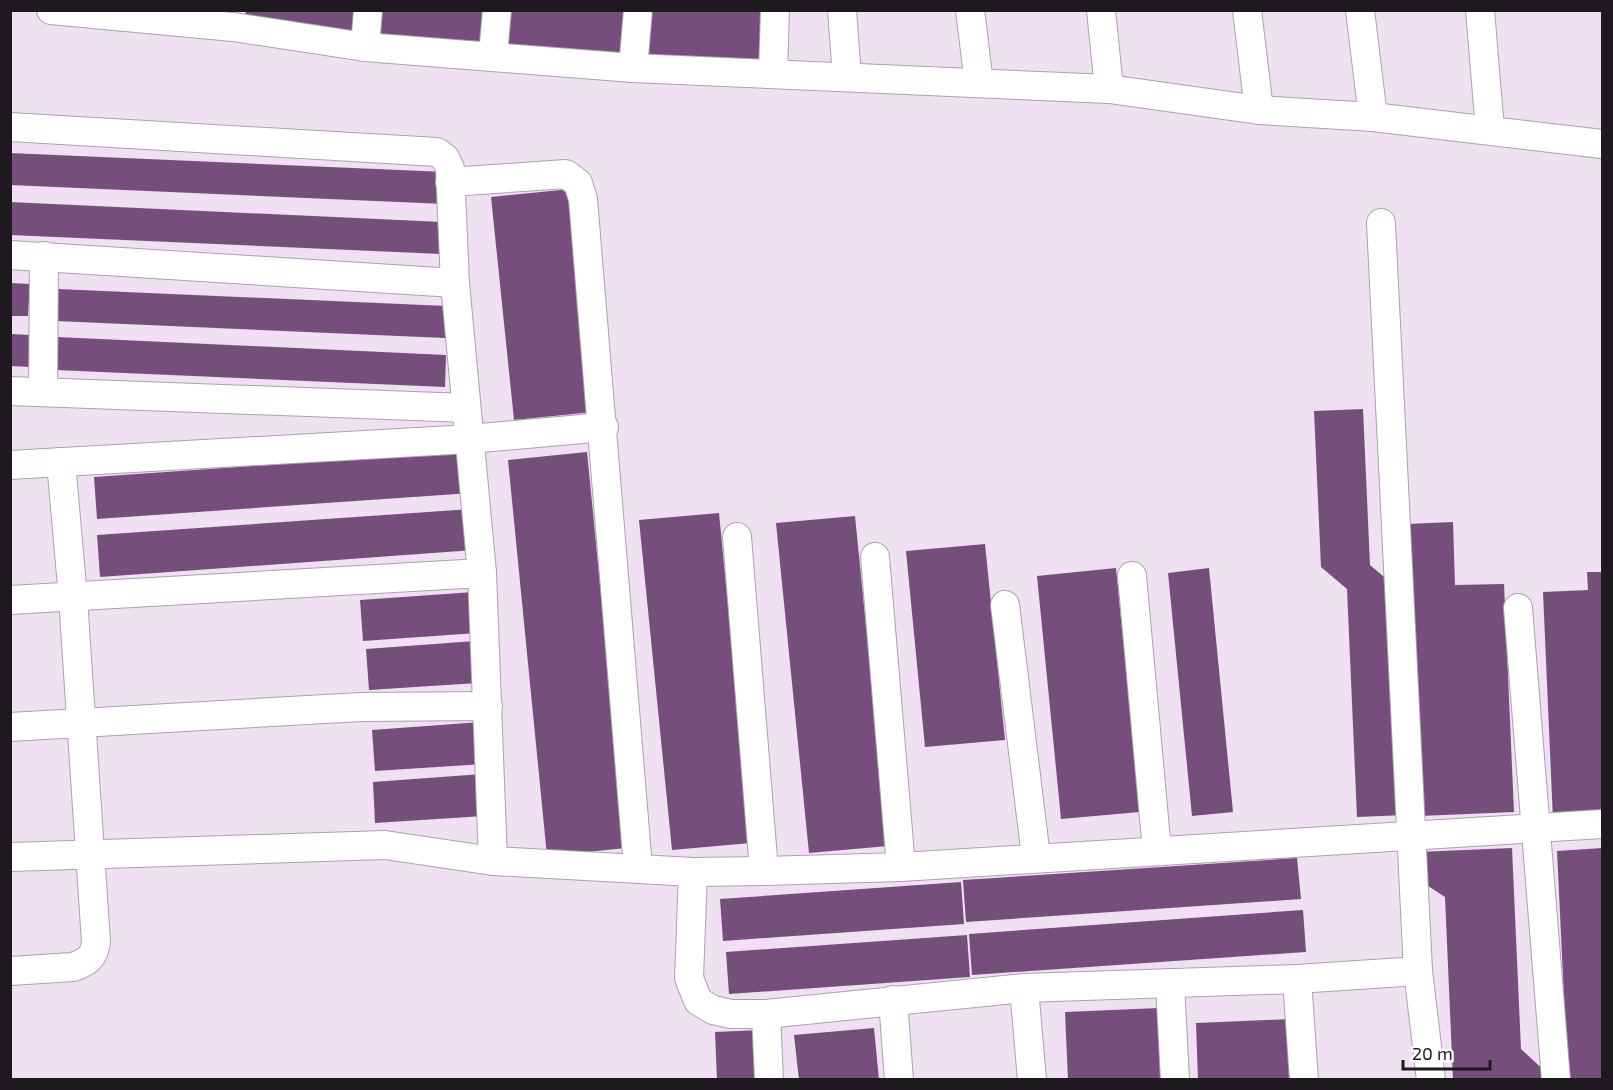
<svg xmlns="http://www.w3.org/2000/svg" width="1613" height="1090" font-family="'Exo 2',sans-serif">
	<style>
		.building { fill: #754e7c }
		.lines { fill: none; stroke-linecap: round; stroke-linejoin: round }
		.minor-casing { stroke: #aea0b0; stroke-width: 30 }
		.minor { stroke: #fff; stroke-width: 28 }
	</style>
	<rect width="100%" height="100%" fill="#f0e1f2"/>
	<g class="building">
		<path d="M246,10H362L360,37L244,27Z"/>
		<path d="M377,10H493L490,49L374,39Z"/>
		<path d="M509,10H625L621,63L505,53Z"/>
		<path d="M649,10H765L760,64L645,54Z"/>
		<path d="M10,153L446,172L445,204L10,185Z"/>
		<path d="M571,189L593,412L514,420L491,197Z"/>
		<path d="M10,202L442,222L441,254L10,235Z"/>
		<path d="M10,283L30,284L28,316H10Z"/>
		<path d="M58,289L446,306L445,338L56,321Z"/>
		<path d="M10,334L31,335L30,367L10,366Z"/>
		<path d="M57,337L446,355L445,387L56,370Z"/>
		<path d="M1363,409L1370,565L1396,587L1406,815L1357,817L1347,589L1321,567L1314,411Z"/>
		<path d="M468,451L471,493L97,519L94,477Z"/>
		<path d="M587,452L626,848L547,856L508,460Z"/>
		<path d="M471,509L474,550L100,577L97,535Z"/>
		<path d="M719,513L751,843L672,850L639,520Z"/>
		<path d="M855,516L888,846L809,853L776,523Z"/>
		<path d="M1453,522L1455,585L1504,584L1514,812L1420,816L1407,524Z"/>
		<path d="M985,544L1005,740L925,747L906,551Z"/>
		<path d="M1116,568L1140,812L1061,819L1037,576Z"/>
		<path d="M1209,568L1233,812L1192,816L1168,573Z"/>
		<path d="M1587,572H1602V818L1553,820L1543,592L1588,590Z"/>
		<path d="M474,592L477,633L363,641L360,600Z"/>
		<path d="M475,641L478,683L369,690L366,649Z"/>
		<path d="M481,722L484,764L375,771L372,730Z"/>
		<path d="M482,774L484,816L375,823L373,782Z"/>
		<path d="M1512,848L1521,1049L1548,1074V1080H1453L1445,897L1419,880L1418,852Z"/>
		<path d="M1602,848V1080H1568L1557,851Z"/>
		<path d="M1297,858L1301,899L966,922L963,880Z"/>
		<path d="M961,882L964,924L723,941L720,899Z"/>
		<path d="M1303,910L1306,952L972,975L969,934Z"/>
		<path d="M967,935L970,977L729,994L726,952Z"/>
		<path d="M1159,1008L1163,1080H1068L1065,1012Z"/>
		<path d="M1291,1019L1293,1080H1198L1196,1023Z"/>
		<path d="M874,1028L879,1080H799L794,1035Z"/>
		<path d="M760,1030L762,1080H717L715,1032Z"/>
	</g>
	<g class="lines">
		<defs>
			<g id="minor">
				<path d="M51,10L233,27L365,47L633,68L1109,89L1259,110L1373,117L1602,144"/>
				<path d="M842,10L847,77"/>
				<path d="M970,10L979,83"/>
				<path d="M1101,10L1109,89"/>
				<path d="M1247,10L1259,110"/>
				<path d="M1360,10L1373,117"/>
				<path d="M1480,10L1490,130"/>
				<path d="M365,47L368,10"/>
				<path d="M493,55L497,10"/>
				<path d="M633,68L638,10"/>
				<path d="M773,74L775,10"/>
				<path d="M10,127L437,152L445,158L450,168L455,283L482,573L493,861"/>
				<path d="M450,182L566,174L578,183L583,199L638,868"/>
				<path d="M1381,223L1418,971L1431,1080"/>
				<path d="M10,255L455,283"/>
				<path d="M10,391L466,408"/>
				<path d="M43,392L44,256"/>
				<path d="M10,465L470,439L604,427"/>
				<path d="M737,537L764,871"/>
				<path d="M875,557L901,867"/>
				<path d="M1132,576L1157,851"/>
				<path d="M10,600L482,573"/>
				<path d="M1005,605L1036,857"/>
				<path d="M1518,608L1556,1080"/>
				<path d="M10,727L361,707L488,706"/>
				<path d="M10,857L385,845L493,861L693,872L764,871L901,867L1602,824"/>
				<path d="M693,872L689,978L698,1001L713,1010L731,1014H766L1024,988L1297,979L1418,971"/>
				<path d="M10,971L73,967C87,962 94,958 96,942L73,598L61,462"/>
				<path d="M1297,979L1304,1080"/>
				<path d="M1170,983L1175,1080"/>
				<path d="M1024,988L1032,1080"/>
				<path d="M893,1000L899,1080"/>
				<path d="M766,1014L769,1080"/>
			</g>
		</defs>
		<use href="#minor" class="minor-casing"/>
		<use href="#minor" class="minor"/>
	</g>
	<rect width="1613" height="1090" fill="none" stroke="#1e191f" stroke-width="24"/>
	<path d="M1403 1060v9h87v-9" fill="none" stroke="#1e191f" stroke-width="3"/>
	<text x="1412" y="1060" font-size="18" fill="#1e191f" stroke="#ffffff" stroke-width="4.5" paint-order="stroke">20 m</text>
</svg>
